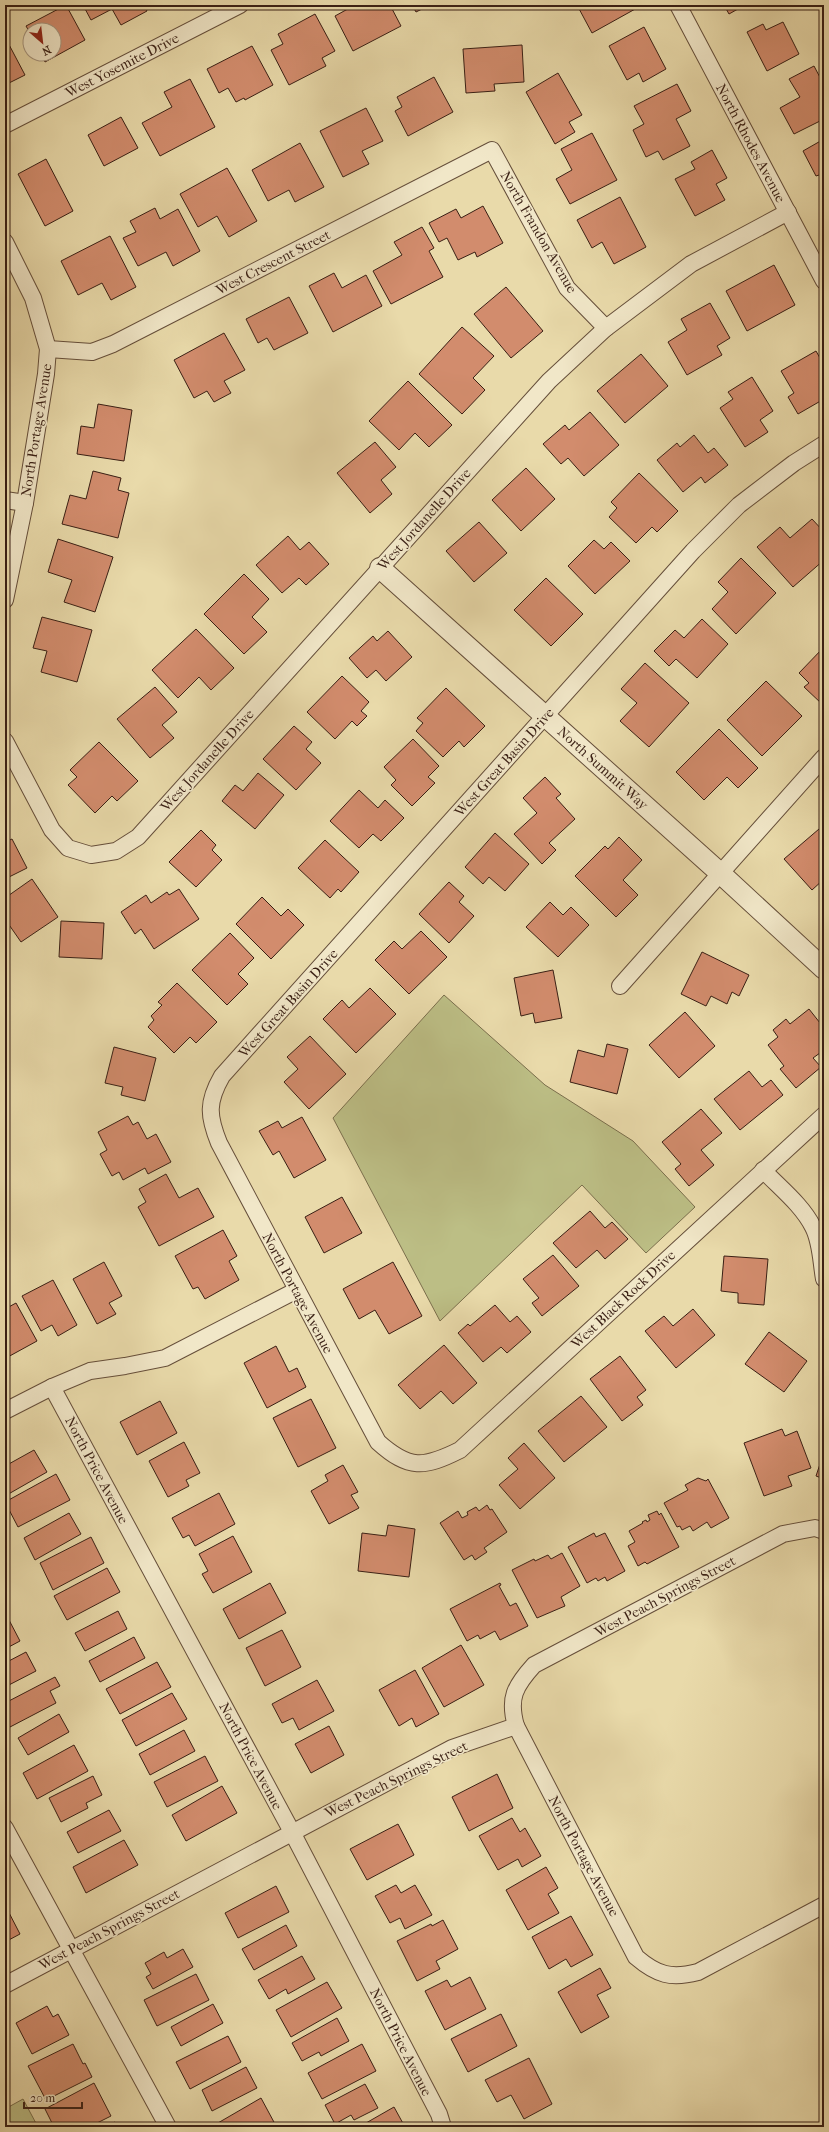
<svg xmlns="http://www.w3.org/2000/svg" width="829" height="2132" font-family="'IM FELL French Canon',serif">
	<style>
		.green { fill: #bcbe85; stroke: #7a6e4c }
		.building { fill: #d28c6d; stroke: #391f14 }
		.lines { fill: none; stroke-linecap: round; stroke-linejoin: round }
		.minor-casing { stroke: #654e3a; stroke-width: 18 }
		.tertiary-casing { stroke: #654e3a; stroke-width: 22 }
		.minor { stroke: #f1e7c8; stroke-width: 16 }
		.tertiary { stroke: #f1e7c8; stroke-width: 20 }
		.labels { text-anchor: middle; stroke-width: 3.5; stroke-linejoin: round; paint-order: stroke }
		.street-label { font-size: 14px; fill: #391f14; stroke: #f1e7c8 }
	</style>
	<rect width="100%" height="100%" fill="#e9daaa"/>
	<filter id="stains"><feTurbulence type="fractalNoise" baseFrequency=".005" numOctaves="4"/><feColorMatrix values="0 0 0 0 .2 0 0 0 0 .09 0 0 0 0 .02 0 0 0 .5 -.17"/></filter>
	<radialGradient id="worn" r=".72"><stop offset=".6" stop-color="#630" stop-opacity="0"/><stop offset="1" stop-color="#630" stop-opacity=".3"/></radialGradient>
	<g class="green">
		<path d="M444,995L545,1085L633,1141L695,1207L646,1253L582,1185L440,1321L333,1118Z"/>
		<path d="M23,2099L38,2127H5V2109Z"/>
	</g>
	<g class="building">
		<path d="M66,5L85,40L45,62L41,54H54V30H30V33L26,26Z"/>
		<path d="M83,5H144L147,11L121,25L112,9L91,20Z"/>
		<path d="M355,5H390L401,26L353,51L335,16Z"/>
		<path d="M412,5H430L416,12Z"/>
		<path d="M577,5H635L637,8L592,33Z"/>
		<path d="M724,5H745L729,14Z"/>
		<path d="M315,14L335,51L322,58L326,66L289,85L271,50L283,44L278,34Z"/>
		<path d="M783,22L799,54L767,71L747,32L763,24L766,30Z"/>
		<path d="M644,27L666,69L643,82L639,73L627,80L609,46Z"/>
		<path d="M5,37L25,75L5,85Z"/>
		<path d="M522,45L524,82L494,84L495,91L466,93L463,49Z"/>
		<path d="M252,46L273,85L245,100L244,98L236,102L228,88L219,93L207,69Z"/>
		<path d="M814,66L824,85V119L794,134L780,108L800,97L789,79Z"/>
		<path d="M558,73L582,115L569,122L575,132L555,144L526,92Z"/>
		<path d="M434,77L453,112L408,136L395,111L402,107L397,97Z"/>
		<path d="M190,79L215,127L160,156L142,123L172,107L164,92Z"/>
		<path d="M677,84L691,111L676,119L690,146L663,160L658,151L646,157L633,130L644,124L634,106Z"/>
		<path d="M366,108L383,141L362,151L369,164L343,177L320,131Z"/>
		<path d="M121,117L138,148L104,166L88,135Z"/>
		<path d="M592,133L617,180L570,204L556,179L572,170L561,149Z"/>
		<path d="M824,139V185L819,175L816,176L803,151Z"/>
		<path d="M300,143L324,187L295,202L289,190L268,201L252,170Z"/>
		<path d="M712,150L727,178L716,184L725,200L695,216L675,179L695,169L691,162Z"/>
		<path d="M46,159L73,211L45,226L18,174Z"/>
		<path d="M227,168L257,221L229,237L217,216L198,227L180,194Z"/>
		<path d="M620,197L646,247L614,264L602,242L592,248L577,220Z"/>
		<path d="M483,206L503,243L477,257L475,252L458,260L447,238L439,242L429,223L456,209L461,218Z"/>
		<path d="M155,208L160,219L178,209L200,251L173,266L166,252L138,266L123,238L136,232L130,221Z"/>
		<path d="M422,227L434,248L429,251L443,277L391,304L373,271L402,255L394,242Z"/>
		<path d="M110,236L136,287L111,300L102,283L78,295L61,261Z"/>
		<path d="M774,265L795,305L747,331L726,291Z"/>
		<path d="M334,273L342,288L366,275L382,306L333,332L309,286Z"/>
		<path d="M506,287L543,331L511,358L474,314Z"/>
		<path d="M289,297L308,333L274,350L267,338L258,343L246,319Z"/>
		<path d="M710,303L730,338L717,346L722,355L687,375L668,342L687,330L681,319Z"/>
		<path d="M462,327L494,356L473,378L485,390L462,414L419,374Z"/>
		<path d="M224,333L245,370L224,381L231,393L214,402L207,391L194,398L174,360Z"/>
		<path d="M816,351L824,365V389L822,390L824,399L798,414L788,397L794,393L781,371Z"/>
		<path d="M641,354L668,386L625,423L597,391Z"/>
		<path d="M752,377L773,411L760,420L768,432L745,447L720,408L733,399L728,392Z"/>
		<path d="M408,381L452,425L429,447L415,433L399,450L369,421Z"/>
		<path d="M98,404L132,410L124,461L77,454L81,426L94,428Z"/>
		<path d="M590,412L619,445L584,476L568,458L561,464L543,444L565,425L569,430Z"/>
		<path d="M694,435L708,453L714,448L728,465L705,483L701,477L683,492L657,460L677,443L680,447Z"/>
		<path d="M375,442L396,467L381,480L392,494L370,513L337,473Z"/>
		<path d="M526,468L555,499L521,531L492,500Z"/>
		<path d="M93,471L121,478L118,490L129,493L118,538L62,524L70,495L86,499Z"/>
		<path d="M639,473L678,511L657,532L652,527L636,543L609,517L617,508L611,502Z"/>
		<path d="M812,519L824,532V560L793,587L757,547L780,527L790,538Z"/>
		<path d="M479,522L507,553L474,582L446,551Z"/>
		<path d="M288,536L300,550L309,542L329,564L306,585L299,578L282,593L256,565Z"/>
		<path d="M58,539L113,557L95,612L64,602L72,580L48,572Z"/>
		<path d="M594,540L604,549L611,542L630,561L595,594L568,566Z"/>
		<path d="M741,558L776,593L736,634L712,609L728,592L718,582Z"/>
		<path d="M244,574L269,599L252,617L267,632L244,654L204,614Z"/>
		<path d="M546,578L583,614L551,646L514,610Z"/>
		<path d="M42,617L92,630L77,682L41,672L47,651L33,648Z"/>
		<path d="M702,619L728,644L697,678L676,659L669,666L654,651L675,630L684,638Z"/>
		<path d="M196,629L234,668L211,690L199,677L178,698L152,670Z"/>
		<path d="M388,631L412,657L386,681L376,670L367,678L349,658L373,636L377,641Z"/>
		<path d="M824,647V702L822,704L804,687L809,683L799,673Z"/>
		<path d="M645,663L689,703L649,747L620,721L637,703L621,689Z"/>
		<path d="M342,676L369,702L361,711L367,716L357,726L352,721L335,739L307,712Z"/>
		<path d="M766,681L802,716L762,756L727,720Z"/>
		<path d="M155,687L177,712L162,725L174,738L150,758L117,719Z"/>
		<path d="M446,688L485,726L464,747L459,741L443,757L416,731L423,723L417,718Z"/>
		<path d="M294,726L312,742L306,749L321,763L296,790L263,759Z"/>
		<path d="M719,729L758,768L738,788L727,777L704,800L676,772Z"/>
		<path d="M413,739L439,766L428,777L435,783L412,806L391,785L396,780L384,767Z"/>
		<path d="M99,742L138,781L117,801L112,796L95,813L68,785L77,777L70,770Z"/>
		<path d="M258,773L284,795L255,829L222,801L235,785L243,791Z"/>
		<path d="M545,777L561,794L556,798L575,819L549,843L556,850L542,864L514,834L537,813L523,798Z"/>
		<path d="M359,790L378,808L385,800L404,818L381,841L373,834L359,848L330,821Z"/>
		<path d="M819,829L824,835V879L812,890L784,859Z"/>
		<path d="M201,830L216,845L212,850L222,860L196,887L169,862Z"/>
		<path d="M495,833L529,864L505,891L489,877L483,884L465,867Z"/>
		<path d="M619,837L642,860L623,880L638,895L616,917L575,876L605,846L608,849Z"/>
		<path d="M12,839L27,868L5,879V842Z"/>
		<path d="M325,840L359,872L341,892L338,889L330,898L298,868Z"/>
		<path d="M32,879L58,917L21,942L5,919V898Z"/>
		<path d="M449,882L464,896L459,902L474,916L449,943L419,914Z"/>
		<path d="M179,889L199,919L154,949L141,929L135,934L121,912L146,895L151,903L167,892L169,895Z"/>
		<path d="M262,897L281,916L288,909L304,925L271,959L236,924Z"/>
		<path d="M550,902L563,915L571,907L589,925L558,957L526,927Z"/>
		<path d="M61,921L104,923L102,959L59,957Z"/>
		<path d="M421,931L447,957L409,994L375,960L394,941L402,949Z"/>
		<path d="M230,933L254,958L238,974L248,984L227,1005L192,970Z"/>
		<path d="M702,952L749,975L739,996L732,992L727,1004L711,996L706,1006L681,994Z"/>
		<path d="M553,970L562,1018L535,1023L533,1013L521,1016L514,978Z"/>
		<path d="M177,983L217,1022L196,1043L190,1037L174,1053L148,1027L154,1020L151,1016L162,1005L158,1002Z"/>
		<path d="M370,988L396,1014L356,1053L323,1019L342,1000L349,1008Z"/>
		<path d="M809,1009L824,1028V1050L813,1058L821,1067L796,1088L780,1069L784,1066L768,1045L778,1037L773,1030L786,1019L790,1024Z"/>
		<path d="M685,1012L715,1046L679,1078L649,1045Z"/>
		<path d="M310,1036L346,1074L309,1109L284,1082L298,1069L287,1057Z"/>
		<path d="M607,1044L628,1049L617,1094L570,1082L578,1050L604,1057Z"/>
		<path d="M114,1047L156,1058L145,1101L121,1095L123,1087L105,1083Z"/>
		<path d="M749,1071L762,1087L771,1080L783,1095L740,1130L714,1099Z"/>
		<path d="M701,1109L722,1133L701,1150L714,1165L689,1186L675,1169L681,1164L662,1142Z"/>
		<path d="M128,1116L133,1125L138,1122L147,1139L156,1134L171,1162L148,1174L145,1168L123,1180L119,1172L112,1176L100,1154L107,1150L98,1132Z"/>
		<path d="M302,1117L326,1160L294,1178L279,1151L273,1155L259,1131L278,1121L282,1128Z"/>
		<path d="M166,1174L179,1198L198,1188L214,1217L159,1246L138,1207L146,1202L139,1189Z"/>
		<path d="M342,1197L362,1233L324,1253L305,1217Z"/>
		<path d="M590,1211L605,1228L612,1222L628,1239L605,1259L597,1250L576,1268L553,1243Z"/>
		<path d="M223,1230L237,1256L229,1261L239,1280L205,1299L198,1287L193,1289L175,1256Z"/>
		<path d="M553,1255L579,1286L542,1316L532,1303L539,1298L523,1279Z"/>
		<path d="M724,1256L768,1259L764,1305L738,1303V1293L721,1291Z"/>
		<path d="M104,1262L122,1296L109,1303L116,1314L97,1324L73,1279Z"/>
		<path d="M393,1262L422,1316L389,1334L375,1310L359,1319L343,1289Z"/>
		<path d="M53,1280L77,1325L58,1336L52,1325L41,1331L22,1296Z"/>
		<path d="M16,1303L37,1341L6,1358L5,1309Z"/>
		<path d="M495,1305L510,1322L517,1316L531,1332L507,1353L501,1347L483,1362L458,1333L468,1324L470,1326Z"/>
		<path d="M693,1309L715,1335L676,1368L645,1331L664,1316L673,1326Z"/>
		<path d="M769,1332L807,1361L784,1392L745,1364Z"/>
		<path d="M444,1345L477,1383L453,1404L441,1391L420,1409L398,1385Z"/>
		<path d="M276,1346L289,1372L297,1368L306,1387L267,1408L244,1363Z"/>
		<path d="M620,1356L646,1390L637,1397L643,1405L622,1421L590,1379Z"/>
		<path d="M581,1396L607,1427L564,1462L538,1431Z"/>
		<path d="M311,1399L336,1448L298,1467L273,1418Z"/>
		<path d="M160,1401L177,1433L137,1455L120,1422Z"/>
		<path d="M782,1429L785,1436L797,1431L811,1468L788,1476L792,1486L764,1496L744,1443Z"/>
		<path d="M184,1442L200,1473L186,1480L189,1486L168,1497L149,1461Z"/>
		<path d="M524,1443L555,1478L520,1509L499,1485L518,1469L508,1458Z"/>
		<path d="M34,1450L47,1472L5,1496V1470L8,1468L7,1465Z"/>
		<path d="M824,1452V1479L816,1476Z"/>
		<path d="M343,1465L358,1492L351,1495L359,1508L329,1524L311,1491L328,1481L325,1475Z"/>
		<path d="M56,1474L70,1500L18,1527L5,1502Z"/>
		<path d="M698,1478L706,1481L708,1479L729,1518L711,1528L707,1522L693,1531L690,1526L682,1530L680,1526L677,1527L664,1503L688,1490L685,1485Z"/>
		<path d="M219,1493L235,1524L195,1546L189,1535L183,1538L172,1518Z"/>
		<path d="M487,1505L490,1510L492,1509L507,1532L484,1548L487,1552L475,1560L472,1555L464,1560L440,1523L458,1511L462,1518L468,1515L467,1512L476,1507L479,1511Z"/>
		<path d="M657,1511L659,1515L661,1513L679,1547L647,1564L645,1562L638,1566L628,1546L635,1542L629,1531L643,1523L642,1522L646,1520L647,1522L650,1520L648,1515Z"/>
		<path d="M69,1513L81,1534L35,1560L24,1538Z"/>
		<path d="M388,1525L415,1529L409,1577L358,1571L362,1533L386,1536Z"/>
		<path d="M594,1533L596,1537L605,1533L625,1571L607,1581L605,1577L598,1581L596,1578L587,1583L568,1547Z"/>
		<path d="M233,1536L252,1572L213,1593L202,1574L208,1571L199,1554Z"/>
		<path d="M91,1537L104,1563L53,1590L40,1563Z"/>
		<path d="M562,1553L580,1586L561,1597L565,1606L537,1618L512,1570L534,1559L535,1561L548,1555L551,1559Z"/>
		<path d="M107,1568L120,1592L67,1620L54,1596Z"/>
		<path d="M270,1583L286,1613L239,1639L223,1609Z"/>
		<path d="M500,1583L501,1585L499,1586L510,1606L516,1603L528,1626L500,1640L495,1631L480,1639L478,1635L467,1641L450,1609Z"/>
		<path d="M118,1611L127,1629L85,1651L75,1633Z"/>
		<path d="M9,1620L20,1641L5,1649V1622Z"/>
		<path d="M282,1630L301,1667L265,1686L246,1648Z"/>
		<path d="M134,1637L145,1658L100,1682L89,1661Z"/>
		<path d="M461,1645L484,1685L444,1707L422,1668Z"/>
		<path d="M26,1652L36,1671L5,1687V1663Z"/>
		<path d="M157,1662L171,1687L120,1714L106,1689Z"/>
		<path d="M415,1670L439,1714L416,1727L412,1718L399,1726L379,1690Z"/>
		<path d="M55,1677L60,1686L50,1691L56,1703L10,1727L5,1717V1703Z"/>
		<path d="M317,1680L334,1711L299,1730L293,1718L282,1723L272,1704Z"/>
		<path d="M172,1693L187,1719L136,1746L122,1720Z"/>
		<path d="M59,1714L69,1732L28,1755L18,1738Z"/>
		<path d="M329,1726L344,1755L311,1773L295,1744Z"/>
		<path d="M184,1730L195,1751L150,1775L139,1754Z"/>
		<path d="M74,1745L88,1771L37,1799L23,1773Z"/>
		<path d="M205,1756L218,1781L167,1807L154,1782Z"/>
		<path d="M497,1774L513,1808L469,1831L452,1797Z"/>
		<path d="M93,1776L102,1795L86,1803L88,1808L61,1822L49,1798Z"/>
		<path d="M222,1786L237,1813L186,1841L172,1815Z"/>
		<path d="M109,1810L121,1831L78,1853L67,1832Z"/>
		<path d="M512,1818L520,1832L525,1828L541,1856L522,1867L518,1859L498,1870L479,1836Z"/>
		<path d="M398,1824L414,1855L367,1880L350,1849Z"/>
		<path d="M124,1840L138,1865L86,1893L73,1867Z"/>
		<path d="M546,1867L558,1888L548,1894L559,1913L528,1930L506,1890Z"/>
		<path d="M396,1885L401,1893L415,1885L432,1915L405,1929L400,1918L390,1923L375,1896Z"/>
		<path d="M276,1886L289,1912L238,1938L225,1913Z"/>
		<path d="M5,1905L20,1934L5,1942Z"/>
		<path d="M571,1916L593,1955L571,1967L566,1959L549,1969L532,1937Z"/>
		<path d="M443,1920L458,1949L436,1961L440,1969L417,1981L397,1941L431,1924L432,1926Z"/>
		<path d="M286,1925L297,1946L254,1970L242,1949Z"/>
		<path d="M183,1949L193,1967L153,1989L146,1977L151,1974L145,1963L164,1952L167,1958Z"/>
		<path d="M302,1956L315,1979L288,1994L286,1989L269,1999L258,1980Z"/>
		<path d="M600,1968L611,1988L597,1995L609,2017L581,2033L558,1992Z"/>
		<path d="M196,1974L209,2000L157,2026L144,2000Z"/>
		<path d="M470,1977L486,2009L445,2030L425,1991L447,1980L451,1987Z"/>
		<path d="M327,1982L342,2008L291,2037L276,2010Z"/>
		<path d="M213,2004L223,2023L181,2046L171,2027Z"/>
		<path d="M47,2006L53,2017L58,2014L69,2035L32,2054L16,2023Z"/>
		<path d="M501,2014L517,2046L468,2072L451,2039Z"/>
		<path d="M337,2018L349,2041L321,2056L319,2052L302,2061L292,2043Z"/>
		<path d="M228,2036L241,2062L190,2089L176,2062Z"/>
		<path d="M73,2044L83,2064L85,2063L92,2077L46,2100L28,2066Z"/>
		<path d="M362,2044L376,2071L322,2099L308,2073Z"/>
		<path d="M529,2058L552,2104L524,2119L511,2095L497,2102L485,2080Z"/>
		<path d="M246,2067L257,2088L212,2111L202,2090Z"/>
		<path d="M94,2083L111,2116L89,2127H54L45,2109Z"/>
		<path d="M365,2084L378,2108L354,2120L351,2115L335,2124L325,2105Z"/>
		<path d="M261,2098L275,2124L270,2127H211Z"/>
		<path d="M394,2107L405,2127H359Z"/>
		<path d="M115,2122L118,2127H105Z"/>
	</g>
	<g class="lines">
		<defs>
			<g id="minor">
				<path d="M678,5L824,281"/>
				<path d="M5,125L240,5"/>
				<path d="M5,242L33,298L48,349L46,374L25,503L5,600"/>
				<path d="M48,349L92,352L113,344L492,150L567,288L606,328"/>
				<path d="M824,444L794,463L739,505L693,551L222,1076C207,1102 208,1116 219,1143L378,1442C409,1470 424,1468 460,1450L824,1115"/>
				<path d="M5,500L25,503"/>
				<path d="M5,741L52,830L68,848L91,855L116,851L138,837L549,381L606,328L691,264L788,212"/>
				<path d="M620,986L824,757"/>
				<path d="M763,1170C780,1188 802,1205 813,1227C821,1242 821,1262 824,1279"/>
				<path d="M52,1387L292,1832L439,2114L443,2127"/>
				<path d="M5,1411L52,1387L90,1371L125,1366L165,1358L297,1290"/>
				<path d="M516,1726L636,1957C657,1975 671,1979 698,1972L824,1905"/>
				<path d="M5,1828L168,2127"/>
				<path d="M5,1985L452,1748L516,1726C508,1698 515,1686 534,1665L783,1534L815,1528L824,1531"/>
			</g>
			<path id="tertiary" d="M380,568L720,873L824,969"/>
		</defs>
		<use href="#minor" class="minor-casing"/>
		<use href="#tertiary" class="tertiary-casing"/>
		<use href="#minor" class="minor"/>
		<use href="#tertiary" class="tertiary"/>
	</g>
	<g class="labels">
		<g class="street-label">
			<text transform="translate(122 65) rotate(-27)" y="5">West Yosemite Drive</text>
			<text transform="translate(751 143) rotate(62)" y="5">North Rhodes Avenue</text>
			<text transform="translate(539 232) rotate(60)" y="5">North Frandon Avenue</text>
			<text transform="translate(273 262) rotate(-27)" y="5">West Crescent Street</text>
			<text transform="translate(36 430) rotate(-81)" y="5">North Portage Avenue</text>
			<text transform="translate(424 519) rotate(-48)" y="5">West Jordanelle Drive</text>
			<text transform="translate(207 760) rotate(-48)" y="5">West Jordanelle Drive</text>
			<text transform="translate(504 762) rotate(-48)" y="5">West Great Basin Drive</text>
			<text transform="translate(603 768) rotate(42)" y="5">North Summit Way</text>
			<text transform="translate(288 1003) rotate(-48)" y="5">West Great Basin Drive</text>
			<text transform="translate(298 1293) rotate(62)" y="5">North Portage Avenue</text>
			<text transform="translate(623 1299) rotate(-43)" y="5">West Black Rock Drive</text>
			<text transform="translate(97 1470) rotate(62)" y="5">North Price Avenue</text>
			<text transform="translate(665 1596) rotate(-28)" y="5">West Peach Springs Street</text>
			<text transform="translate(251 1756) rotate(62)" y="5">North Price Avenue</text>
			<text transform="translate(396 1779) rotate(-26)" y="5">West Peach Springs Street</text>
			<text transform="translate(584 1856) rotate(62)" y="5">North Portage Avenue</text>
			<text transform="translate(109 1929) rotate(-28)" y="5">West Peach Springs Street</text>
			<text transform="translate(401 2042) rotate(63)" y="5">North Price Avenue</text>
		</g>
	</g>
	<rect width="829" height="2132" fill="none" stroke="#e9daaa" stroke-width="20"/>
	<rect x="6" y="6" width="817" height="2120" fill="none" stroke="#391f14" stroke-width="2"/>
	<rect x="10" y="10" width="809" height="2112" fill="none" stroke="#391f14"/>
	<g transform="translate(42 42) rotate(152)"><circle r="19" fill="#f1e7c8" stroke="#a79780"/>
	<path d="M0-3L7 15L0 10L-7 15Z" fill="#8f2418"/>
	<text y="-6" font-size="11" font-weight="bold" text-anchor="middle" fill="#391f14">N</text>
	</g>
	<path d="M24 2102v6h58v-6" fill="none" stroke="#391f14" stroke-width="2"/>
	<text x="30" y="2102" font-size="12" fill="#391f14" stroke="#f1e7c8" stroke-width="3" paint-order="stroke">20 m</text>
	<rect width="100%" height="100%" filter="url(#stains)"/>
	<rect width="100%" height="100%" fill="url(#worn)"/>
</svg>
